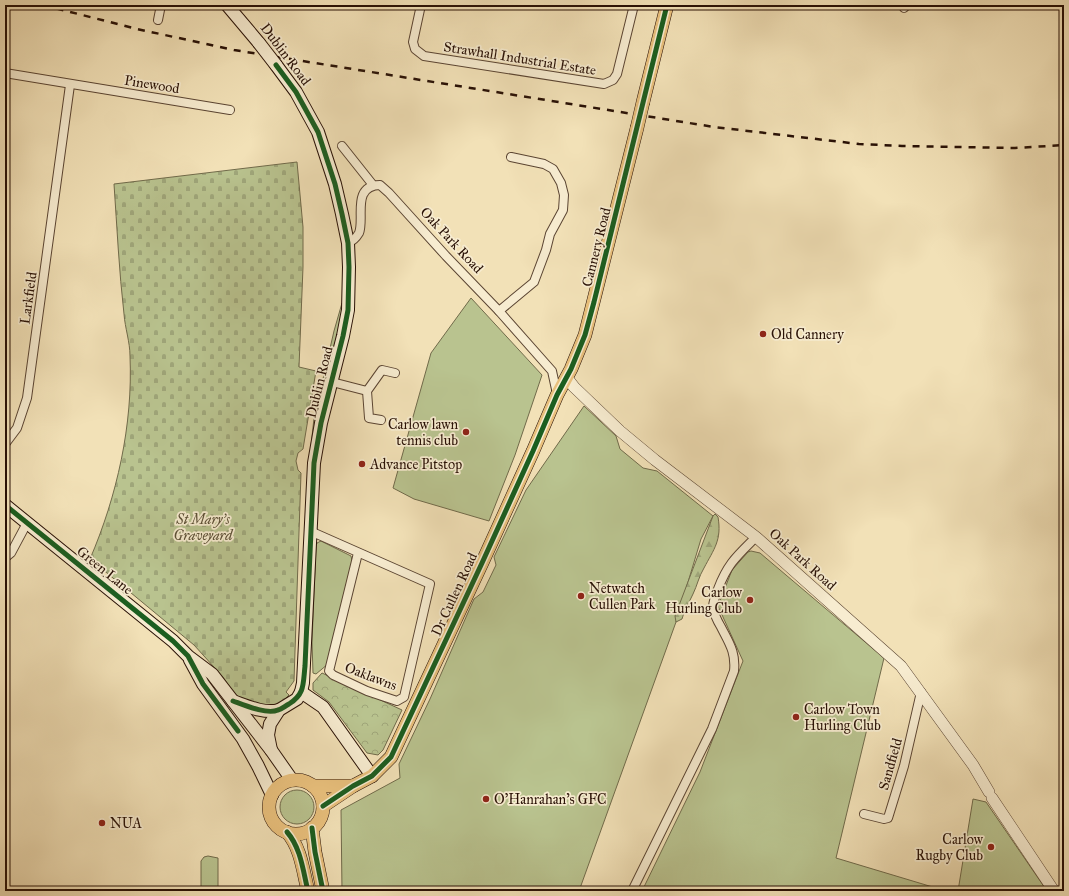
<svg xmlns="http://www.w3.org/2000/svg" width="1069" height="896" font-family="'IM FELL Great Primer',serif">
	<style>
		.green { fill: #b9c38f; stroke: #706a4a }
		.forest { fill: url(#forest-firs); stroke: #706a4a }
		.cemetery { fill: url(#cemetery-stones); stroke: #706a4a }
		.park { fill: url(#park-crowns); stroke: #706a4a }
		.lines { fill: none; stroke-linecap: round; stroke-linejoin: round }
		.minor-casing { stroke: #5a4432; stroke-width: 10 }
		.tertiary-casing { stroke: #5a4432; stroke-width: 12 }
		.secondary-casing { stroke: #281005; stroke-width: 14 }
		.primary-casing { stroke: #281005; stroke-width: 14 }
		.minor { stroke: #f7ecd0; stroke-width: 8 }
		.tertiary { stroke: #f7ecd0; stroke-width: 11 }
		.secondary { stroke: #f7ecd0; stroke-width: 12 }
		.primary { stroke: #e9c07c; stroke-width: 13 }
		.rail { stroke: #281005; stroke-width: 2.5; stroke-dasharray: 7 7; stroke-linecap: butt }
		.secondary-bridge-casing { stroke: #281005; stroke-width: 14; stroke-linecap: butt }
		.primary-bridge-casing { stroke: #281005; stroke-width: 14; stroke-linecap: butt }
		.secondary-bridge { stroke: #f7ecd0; stroke-width: 12 }
		.primary-bridge { stroke: #e9c07c; stroke-width: 13 }
		.cycleway-casing { stroke: #f7ecd0; stroke-width: 8 }
		.cycleway { stroke: #1b5e20; stroke-width: 5 }
		.poi-dot { fill: #8f2418; stroke: #f7ecd0; stroke-width: 1.5 }
		.labels { text-anchor: middle; stroke-width: 3.5; stroke-linejoin: round; paint-order: stroke }
		.street-label { font-size: 14px; fill: #281005; stroke: #f7ecd0 }
		.poi-label { font-size: 14px; fill: #281005; stroke: #f7ecd0; text-anchor: start }
		.park-label { font-size: 14px; font-style: italic; fill: #5b4f35; stroke: #f7ecd0 }
	</style>
	<defs>
		<pattern id="forest-firs" width="22" height="20" patternUnits="userSpaceOnUse"><rect width="22" height="20" fill="#b9c38f"/><path d="M5 1l3.5 6h-7zM16 11l3.5 6h-7z" fill="#9fa67a"/></pattern>
		<pattern id="cemetery-stones" width="16" height="16" patternUnits="userSpaceOnUse"><rect width="16" height="16" fill="#b9c38f"/><path d="M2 7V4a2 2 0 0 1 4 0v3zM10 15v-3a2 2 0 0 1 4 0v3z" fill="#9fa67a"/></pattern>
		<pattern id="park-crowns" width="20" height="18" patternUnits="userSpaceOnUse"><rect width="20" height="18" fill="#b9c38f"/><path d="M2 6a3 3 0 1 1 6 0M12 15a3 3 0 1 1 6 0" fill="none" stroke="#9fa67a"/></pattern>
	</defs>
	<rect width="100%" height="100%" fill="#f2e1b7"/>
	<filter id="stains"><feTurbulence type="fractalNoise" baseFrequency=".005" numOctaves="4"/><feColorMatrix values="0 0 0 0 .2 0 0 0 0 .09 0 0 0 0 .02 0 0 0 .5 -.17"/></filter>
	<radialGradient id="worn" r=".72"><stop offset=".6" stop-color="#630" stop-opacity="0"/><stop offset="1" stop-color="#630" stop-opacity=".3"/></radialGradient>
	<g class="green">
		<path d="M471,298L542,375L515,455L489,521L414,499L393,488L431,353Z"/>
		<path d="M342,303H344L340,327L311,446L314,418L334,331Z"/>
		<path d="M584,406L616,436L620,449L643,468L657,471L713,516L701,539L676,622L579,891H342L341,810L400,778L399,764L430,699L474,599L483,592L496,565L494,557L526,490Z"/>
		<path d="M321,541L351,556L352,561L328,664L316,674L313,673L312,642L316,546L317,543Z"/>
		<path d="M751,551L760,553L884,658L836,858L946,891H642L700,772L743,661L718,606L732,570L748,552Z"/>
		<circle cx="297" cy="807" r="17"/>
		<path d="M973,799L986,802L1047,891H958Z"/>
		<path d="M208,856L218,858V891H201V861L204,857Z"/>
	</g>
	<path class="forest" d="M715,514L718,517C722,540 714,549 704,568C699,576 697,586 693,594C689,603 684,610 682,619L676,622L675,616L713,516Z"/>
	<path class="cemetery" d="M297,162L303,227V267L299,367L316,371L303,449L298,453L296,461L298,470L301,473L294,681L286,692L289,695L280,704L271,707L242,699L235,695L223,677L194,645L90,559C117,496 133,425 130,356C130,342 125,328 124,314C119,271 117,227 114,184Z"/>
	<path class="park" d="M322,673L402,710L383,750L378,755L367,753L329,702L313,690V683Z"/>
	<g class="lines">
		<defs>
			<g id="minor">
				<path d="M421,5L413,42L415,49L424,56L604,84L613,80L617,74L634,5"/>
				<path d="M904,8L907,5"/>
				<path d="M158,20L161,5"/>
				<path d="M5,73L230,110"/>
				<path d="M342,146L373,185"/>
				<path d="M348,243C353,241 356,238 359,233C365,218 351,186 380,185L389,193L446,256L499,311L552,371L557,394"/>
				<path d="M499,311L534,282L546,250L550,234L563,210L564,195L561,183L553,169L544,164L511,157"/>
				<path d="M332,382L367,391"/>
				<path d="M381,420L369,418L367,391L382,370L395,373"/>
				<path d="M5,444L17,428L27,398L70,85"/>
				<path d="M310,531L430,584L404,697L397,701L367,691L333,675L329,671L358,553"/>
				<path d="M5,558L11,553L27,523"/>
				<path d="M864,814L884,819L888,818L904,766L921,692"/>
				<path d="M632,891L712,729L734,671C736,652 729,643 721,627C718,622 714,614 713,607C713,602 716,594 718,589C728,563 737,556 756,537"/>
			</g>
			<g id="tertiary">
				<path d="M567,378L574,387L620,431L655,460L756,537L901,666L973,765L989,792"/>
				<path d="M992,798L1054,891"/>
			</g>
			<g id="secondary">
				<path d="M227,5L259,43"/>
				<path d="M5,505L173,641L188,656L212,674L271,750L292,780"/>
				<path d="M190,660L203,684L243,739L258,766L272,795"/>
				<path d="M301,692L323,707L372,776"/>
				<path d="M233,701C247,706 264,714 279,710"/>
				<path d="M271,750L268,735L270,724L279,710L297,699L301,692L303,683L314,463L321,423L343,336L348,310L349,267L348,243L342,214L335,184L318,132L296,92L276,65"/>
			</g>
			<g id="primary">
				<path d="M643,102L667,5"/>
				<circle cx="296" cy="807" r="27"/>
				<path d="M313,786H353"/>
				<path d="M323,806L353,786L372,776L391,757L482,563L533,451L557,395L571,369L585,335L637,128"/>
				<path d="M312,828L315,852L323,891"/>
				<path d="M287,832C301,848 303,871 308,891"/>
			</g>
		</defs>
		<use href="#minor" class="minor-casing"/>
		<use href="#tertiary" class="tertiary-casing"/>
		<use href="#secondary" class="secondary-casing"/>
		<use href="#primary" class="primary-casing"/>
		<use href="#minor" class="minor"/>
		<use href="#tertiary" class="tertiary"/>
		<use href="#secondary" class="secondary"/>
		<use href="#primary" class="primary"/>
		<path class="rail" d="M43,5L137,29L234,50L714,127L859,144L902,146L1015,148L1064,145"/>
		<defs>
			<path id="secondary-bridge" d="M259,43L276,65"/>
			<path id="primary-bridge" d="M637,128L643,102"/>
		</defs>
		<use href="#secondary-bridge" class="secondary-bridge-casing"/>
		<use href="#primary-bridge" class="primary-bridge-casing"/>
		<use href="#secondary-bridge" class="secondary-bridge"/>
		<use href="#primary-bridge" class="primary-bridge"/>
		<defs>
			<g id="cycleway">
				<path d="M5,505L173,641L188,656L203,684L238,731"/>
				<path d="M233,701C244,705 267,715 278,710C282,709 285,706 289,704C305,694 303,684 305,666L314,463L321,423L343,336L348,310L349,267L348,243L342,214L335,184L318,132L296,92L276,65"/>
				<path d="M323,806L353,786L372,776L391,757L482,563L533,451L557,395L571,369L585,335L594,302L667,5"/>
				<path d="M312,828L315,852L323,891"/>
				<path d="M287,832C301,848 303,871 308,891"/>
			</g>
		</defs>
		<use href="#cycleway" class="cycleway-casing"/>
		<use href="#cycleway" class="cycleway"/>
	</g>
	<g class="poi-dot">
		<circle cx="763" cy="334" r="4"/>
		<circle cx="466" cy="432" r="4"/>
		<circle cx="362" cy="464" r="4"/>
		<circle cx="581" cy="596" r="4"/>
		<circle cx="750" cy="600" r="4"/>
		<circle cx="796" cy="717" r="4"/>
		<circle cx="486" cy="799" r="4"/>
		<circle cx="102" cy="823" r="4"/>
		<circle cx="991" cy="847" r="4"/>
	</g>
	<g class="labels">
		<g class="street-label">
			<text transform="translate(286 54) rotate(53)" y="5">Dublin Road</text>
			<text transform="translate(520 58) rotate(9)" y="5">Strawhall Industrial Estate</text>
			<text transform="translate(152 84) rotate(9)" y="5">Pinewood</text>
			<text transform="translate(452 240) rotate(47)" y="5">Oak Park Road</text>
			<text transform="translate(596 247) rotate(-76)" y="5">Cannery Road</text>
			<text transform="translate(28 298) rotate(-82)" y="5">Larkfield</text>
			<text transform="translate(319 382) rotate(-76)" y="5">Dublin Road</text>
			<text transform="translate(803 559) rotate(42)" y="5">Oak Park Road</text>
			<text transform="translate(105 570) rotate(39)" y="5">Green Lane</text>
			<text transform="translate(454 594) rotate(-65)" y="5">Dr Cullen Road</text>
			<text transform="translate(371 676) rotate(21)" y="5">Oaklawns</text>
			<text transform="translate(890 764) rotate(-74)" y="5">Sandfield</text>
		</g>
		<g class="poi-label">
			<text x="771" y="339">Old Cannery</text>
			<text x="458" y="429" text-anchor="end">Carlow lawn<tspan x="458" dy="16">tennis club</tspan></text>
			<text x="370" y="469">Advance Pitstop</text>
			<text x="589" y="593">Netwatch<tspan x="589" dy="16">Cullen Park</tspan></text>
			<text x="742" y="597" text-anchor="end">Carlow<tspan x="742" dy="16">Hurling Club</tspan></text>
			<text x="804" y="714">Carlow Town<tspan x="804" dy="16">Hurling Club</tspan></text>
			<text x="494" y="804">O'Hanrahan's GFC</text>
			<text x="110" y="828">NUA</text>
			<text x="983" y="844" text-anchor="end">Carlow<tspan x="983" dy="16">Rugby Club</tspan></text>
		</g>
		<g class="park-label">
			<text x="203" y="524">St Mary's<tspan x="203" dy="16">Graveyard</tspan></text>
		</g>
	</g>
	<rect width="1069" height="896" fill="none" stroke="#f2e1b7" stroke-width="20"/>
	<rect x="6" y="6" width="1057" height="884" fill="none" stroke="#281005" stroke-width="2"/>
	<rect x="10" y="10" width="1049" height="876" fill="none" stroke="#281005"/>
	<rect width="100%" height="100%" filter="url(#stains)"/>
	<rect width="100%" height="100%" fill="url(#worn)"/>
</svg>
